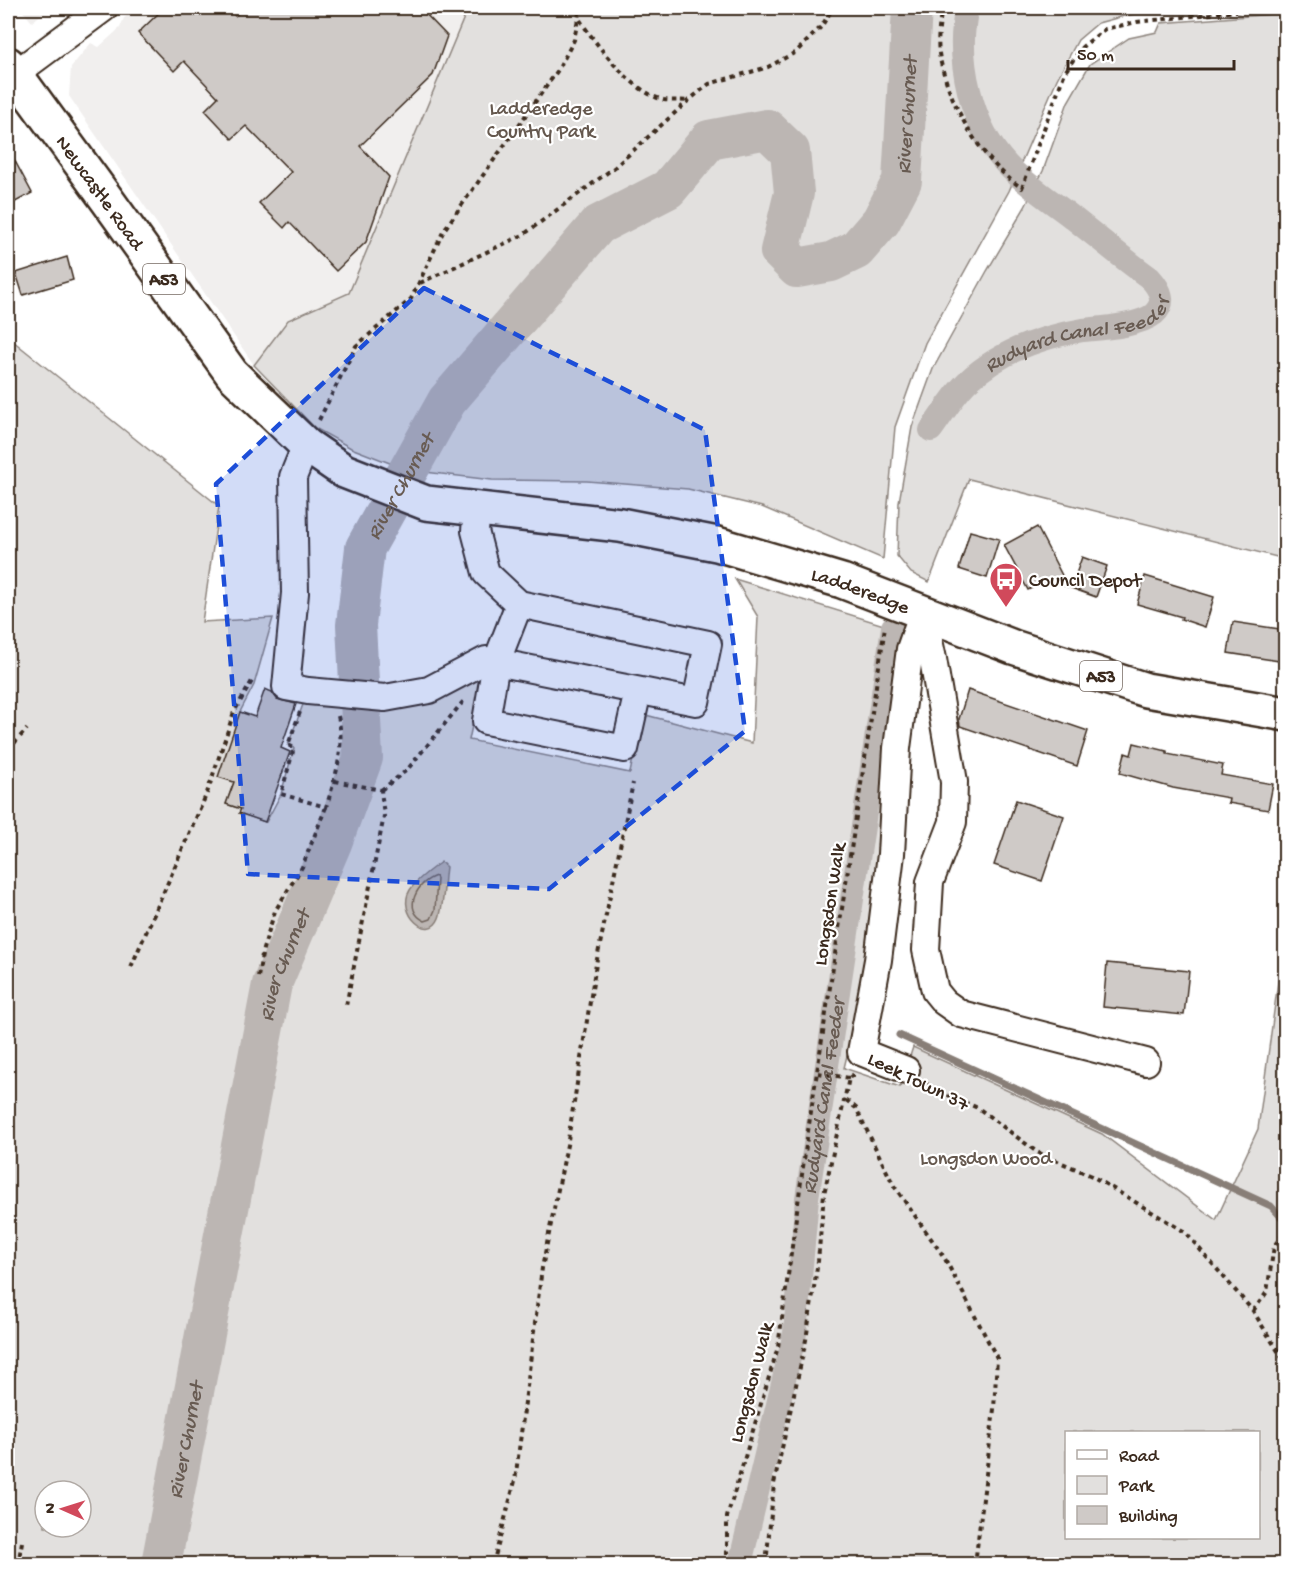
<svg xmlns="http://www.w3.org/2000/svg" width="1293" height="1572" font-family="'Gochi Hand',sans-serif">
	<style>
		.built { fill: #f1efee }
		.green { fill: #e2e0de; stroke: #8e857e; stroke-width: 1.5; fill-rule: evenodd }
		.water { fill: #bcb6b3; stroke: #887e77; stroke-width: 1.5 }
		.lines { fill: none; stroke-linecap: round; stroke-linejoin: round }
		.shore { stroke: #6f625a; stroke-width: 1.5 }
		.stream { stroke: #887e77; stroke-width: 7 }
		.canal { stroke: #bcb6b3; stroke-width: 24 }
		.river { stroke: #bcb6b3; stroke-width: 40 }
		.building { fill: #cfcac7; stroke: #3b2a1e; stroke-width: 1.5 }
		.minor-casing { stroke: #3b2a1e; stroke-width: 30 }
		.highway-casing { stroke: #3b2a1e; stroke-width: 38 }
		.path { stroke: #3b2a1e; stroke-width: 4; stroke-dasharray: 4.5 4.5; stroke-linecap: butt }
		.minor { stroke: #fff; stroke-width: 26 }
		.highway { stroke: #fff; stroke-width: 33 }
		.marked { fill: #1d4ed8; fill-opacity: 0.2; stroke: #1d4ed8; stroke-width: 4.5; stroke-dasharray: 12 8; stroke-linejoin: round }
		.labels { text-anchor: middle; stroke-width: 4.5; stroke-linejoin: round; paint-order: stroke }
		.shield { fill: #fff; stroke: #766a62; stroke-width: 1.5 }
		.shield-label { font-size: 18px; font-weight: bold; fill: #3b2a1e }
		.park-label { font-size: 20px; fill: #65584e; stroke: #fff }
		.street-label { font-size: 20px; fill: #3b2a1e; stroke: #fff }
		.poi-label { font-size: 20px; fill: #3b2a1e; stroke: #fff; text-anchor: start }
		.water-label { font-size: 21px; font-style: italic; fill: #685b52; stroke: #fff }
	</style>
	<rect width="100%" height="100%" fill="#fff"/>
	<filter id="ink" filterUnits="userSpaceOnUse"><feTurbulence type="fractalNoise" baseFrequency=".0167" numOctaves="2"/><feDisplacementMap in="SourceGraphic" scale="12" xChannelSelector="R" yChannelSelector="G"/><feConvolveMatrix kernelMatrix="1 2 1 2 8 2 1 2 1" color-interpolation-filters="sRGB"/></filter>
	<g filter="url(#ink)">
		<g class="built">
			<path d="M20,8H49L32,22Z"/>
			<path d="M136,8H468L349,293L288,320L254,365L69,96L71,67L91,43L99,47L120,28L124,18Z"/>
		</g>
		<g class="green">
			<path d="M468,8H1186L1128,15L1098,23L1078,40L1057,79L1009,191L925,343L895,427L883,559L762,507L688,489L587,481L492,480L425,472L395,465L351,448L315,428L254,365L288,320L349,293Z"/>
			<path d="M1285,13V559L969,479L929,582L911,573L897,556L899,502L912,427L933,369L987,271L1025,207L1043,171L1068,102L1090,64L1129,38L1157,32L1161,23Z"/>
			<path d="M8,337L219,506L202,622L273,618L254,685L240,712L234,782L226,804L241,809L239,813L266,822L281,794L294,748L288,745L308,691L385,698L486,660L469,740L630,773L642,714L752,743L758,617L735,579L900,630L887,715L884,797L866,976L844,1068L900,1087L913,1047L1102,1134L1216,1220L1258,1129L1283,945L1285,946V1564H8ZM1066,1432H1258V1538H1066ZM45,1491H81V1527H45Z"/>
		</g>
		<path class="water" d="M441,862L446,867C444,881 444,905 439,918C429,943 396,913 410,890C417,879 431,869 441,862Z"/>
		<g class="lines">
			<path class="shore" d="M436,876L437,879L435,910L431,919L425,921C401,910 418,881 436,876Z"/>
			<path class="stream" d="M899,1035L1271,1206L1281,1217"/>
			<g class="canal">
				<path id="s1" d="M931,430C942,415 953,396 967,382C999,352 1040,337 1083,330C1102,328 1139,326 1154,314C1167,302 1160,289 1150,278C1122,258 1095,235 1068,214C1047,198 1025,184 1007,165C971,127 955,58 967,8"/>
				<path id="s2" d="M740,1564L795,1333L807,1198L893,627"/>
			</g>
			<path class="river" id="s3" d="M161,1564L272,984L332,843L363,758L356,625L365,548L447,401L598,225L668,189L709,140L767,129L790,151L794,193L780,251L797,268L831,262L856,250L881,221L902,181L912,8"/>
		</g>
		<g class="building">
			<path d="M164,8H227L235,16L243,8H420L447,36L433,75L360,146L389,177L366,242L336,271L289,222L284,228L259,203L291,172L246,126L232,139L205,110L218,97L184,61L174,71L138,33Z"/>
			<path d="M8,148L32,193L8,206Z"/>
			<path d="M67,257L73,280L23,295L16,273Z"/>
			<path d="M1037,527L1068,587L1047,580L1028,590L1004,545Z"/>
			<path d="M970,531L999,539L987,578L959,569Z"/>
			<path d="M1082,557L1107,566L1096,597L1071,588Z"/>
			<path d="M1145,576L1214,597L1205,627L1181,619L1182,617L1137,604Z"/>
			<path d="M1233,622L1286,630V662L1228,653Z"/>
			<path d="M265,689L272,692L277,699L296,704L281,748L290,752L265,822L239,813L241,809L226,804L234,782L218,777L240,712L255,717Z"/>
			<path d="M968,690L1088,731L1077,766L960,726L959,719Z"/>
			<path d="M1134,743L1167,751V754L1223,765L1221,775L1273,784L1268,810L1228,803L1229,798L1173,788L1120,773L1125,753L1131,755Z"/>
			<path d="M1016,800L1064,816L1042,881L994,865Z"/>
			<path d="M1107,963L1189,971L1184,1015L1103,1007Z"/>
		</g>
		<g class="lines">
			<defs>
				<g id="minor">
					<path d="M15,74L104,8"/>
					<path d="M306,445L293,477L295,593L286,687L308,691L385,698L429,690L486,660L696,702L708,644L519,604L486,573L475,531L477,509"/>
					<path d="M519,604L496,663L486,721L625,749L638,691"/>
					<path d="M923,612L933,659L954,782L953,822L930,882L926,950L935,991L944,1002L961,1014L1146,1062"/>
					<path d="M906,1070L861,1052L878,960L891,854L897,748L910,649L923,612"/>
				</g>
				<g id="highway">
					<path id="s4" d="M8,64L108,201L232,374L306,445L344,471L426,503L620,525L717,544L842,581L1013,647L1146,690L1286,714"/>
				</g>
			</defs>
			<use href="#minor" class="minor-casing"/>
			<use href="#highway" class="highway-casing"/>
			<g class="path">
				<path d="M942,8C939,25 936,46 941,63C952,109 982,162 1022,188L1065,72L1082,47L1105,29L1137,22L1266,8"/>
				<path d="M580,20C597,46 633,93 664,100C672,101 680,100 688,101"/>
				<path d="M420,283L523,235L615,167L688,101L709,84L768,67L796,52L821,27L833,8"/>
				<path d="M319,420L356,346L411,299L444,230L558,70L574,40L580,8"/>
				<path d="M300,712L288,745L294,748L281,794L326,807C336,777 345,747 338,716"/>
				<path d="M8,750L27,729"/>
				<path d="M335,781L381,790L384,816L346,1006"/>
				<path d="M381,790L407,770L466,698"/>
				<path d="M131,967L207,793L234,712L252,681"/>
				<path d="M258,977L263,949L275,911L302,867L326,807"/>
				<path d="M818,1073L849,1078"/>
				<path d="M924,1082L932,1088L978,1108L1037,1152L1092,1176L1185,1232L1253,1311L1286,1364"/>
				<path d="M846,1100L856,1108L894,1186L944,1257L997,1358L994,1409L975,1564"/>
				<path d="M1253,1311L1267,1292L1274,1246L1286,1229"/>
				<path d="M18,1564L22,1542"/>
				<path d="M493,1564L515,1481L542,1268L568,1140L596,964L633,783"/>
				<path d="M727,1564V1517L778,1347L808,1131L885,627"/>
				<path d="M766,1564L774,1484L806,1340L818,1261L824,1194L849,1078L854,1074"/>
			</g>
			<use href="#minor" class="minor"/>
			<use href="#highway" class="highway"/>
		</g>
	</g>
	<path class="marked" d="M424,288L705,430L745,731L549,889L248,874L216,484Z"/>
	<defs>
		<symbol id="bus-pin" viewBox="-11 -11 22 30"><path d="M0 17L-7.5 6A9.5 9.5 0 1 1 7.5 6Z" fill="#d1495b" stroke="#fff"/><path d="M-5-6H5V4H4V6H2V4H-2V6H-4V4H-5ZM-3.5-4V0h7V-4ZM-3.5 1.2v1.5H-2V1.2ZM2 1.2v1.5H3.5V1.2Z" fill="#fff"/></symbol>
	</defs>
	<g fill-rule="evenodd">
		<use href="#bus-pin" x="987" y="560" width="38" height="52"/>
	</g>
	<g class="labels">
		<g class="shield">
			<rect x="143" y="264" width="42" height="30" rx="4.5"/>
			<rect x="1080" y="661" width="42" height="30" rx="4.5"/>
		</g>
		<g class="shield-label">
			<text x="164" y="285">A53</text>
			<text x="1101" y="682">A53</text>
		</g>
		<g class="park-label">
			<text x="541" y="114">Ladderedge<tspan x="541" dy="23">Country Park</tspan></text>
			<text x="986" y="1164">Longsdon Wood</text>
		</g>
		<g class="street-label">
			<text dy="7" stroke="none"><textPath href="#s4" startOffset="158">Newcastle Road</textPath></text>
			<text dy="7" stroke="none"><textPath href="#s4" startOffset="1064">Ladderedge</textPath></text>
			<text transform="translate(828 904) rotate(-81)" y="7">Longsdon Walk</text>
			<text transform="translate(919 1080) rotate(26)" y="7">Leek Town 37</text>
			<text transform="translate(750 1382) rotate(-75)" y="7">Longsdon Walk</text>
		</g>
		<g class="poi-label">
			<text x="1029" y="586">Council Depot</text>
		</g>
		<g class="water-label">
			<text dy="7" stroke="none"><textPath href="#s3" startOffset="2016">River Churnet</textPath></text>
			<text dy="7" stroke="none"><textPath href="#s1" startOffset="183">Rudyard Canal Feeder</textPath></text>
			<text dy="7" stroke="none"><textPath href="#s3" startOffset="1116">River Churnet</textPath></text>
			<text dy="7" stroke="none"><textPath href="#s3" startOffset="612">River Churnet</textPath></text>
			<text dy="7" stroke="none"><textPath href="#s2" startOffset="476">Rudyard Canal Feeder</textPath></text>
			<text dy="7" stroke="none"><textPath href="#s3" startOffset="126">River Churnet</textPath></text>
		</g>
	</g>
	<rect width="1293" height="1572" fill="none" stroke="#fff" stroke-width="30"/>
	<rect x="15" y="15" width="1263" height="1542" fill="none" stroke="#3b2a1e" stroke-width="2" filter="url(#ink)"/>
	<rect x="1065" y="1431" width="195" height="108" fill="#ffffff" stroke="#b1aaa5" stroke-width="1.5"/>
	<rect x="1077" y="1450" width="30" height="9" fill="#ffffff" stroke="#b1aaa5" stroke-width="1.5"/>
	<text x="1119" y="1461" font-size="18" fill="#3b2a1e">Road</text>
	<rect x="1077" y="1476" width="30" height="18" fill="#e2e0de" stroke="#b1aaa5" stroke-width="1.5"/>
	<text x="1119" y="1491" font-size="18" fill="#3b2a1e">Park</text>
	<rect x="1077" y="1506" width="30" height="18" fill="#cfcac7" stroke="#b1aaa5" stroke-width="1.5"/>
	<text x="1119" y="1521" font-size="18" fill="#3b2a1e">Building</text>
	<g transform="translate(63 1509) rotate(273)"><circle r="28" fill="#ffffff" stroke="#b1aaa5" stroke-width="1.5"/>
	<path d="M0-4.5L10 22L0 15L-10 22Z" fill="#d1495b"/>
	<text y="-9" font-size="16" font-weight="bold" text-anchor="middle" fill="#3b2a1e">N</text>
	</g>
	<path d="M1068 60v9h166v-9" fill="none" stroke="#3b2a1e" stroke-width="3"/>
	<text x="1077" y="60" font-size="18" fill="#3b2a1e" stroke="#ffffff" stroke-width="4.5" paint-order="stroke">50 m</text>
</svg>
